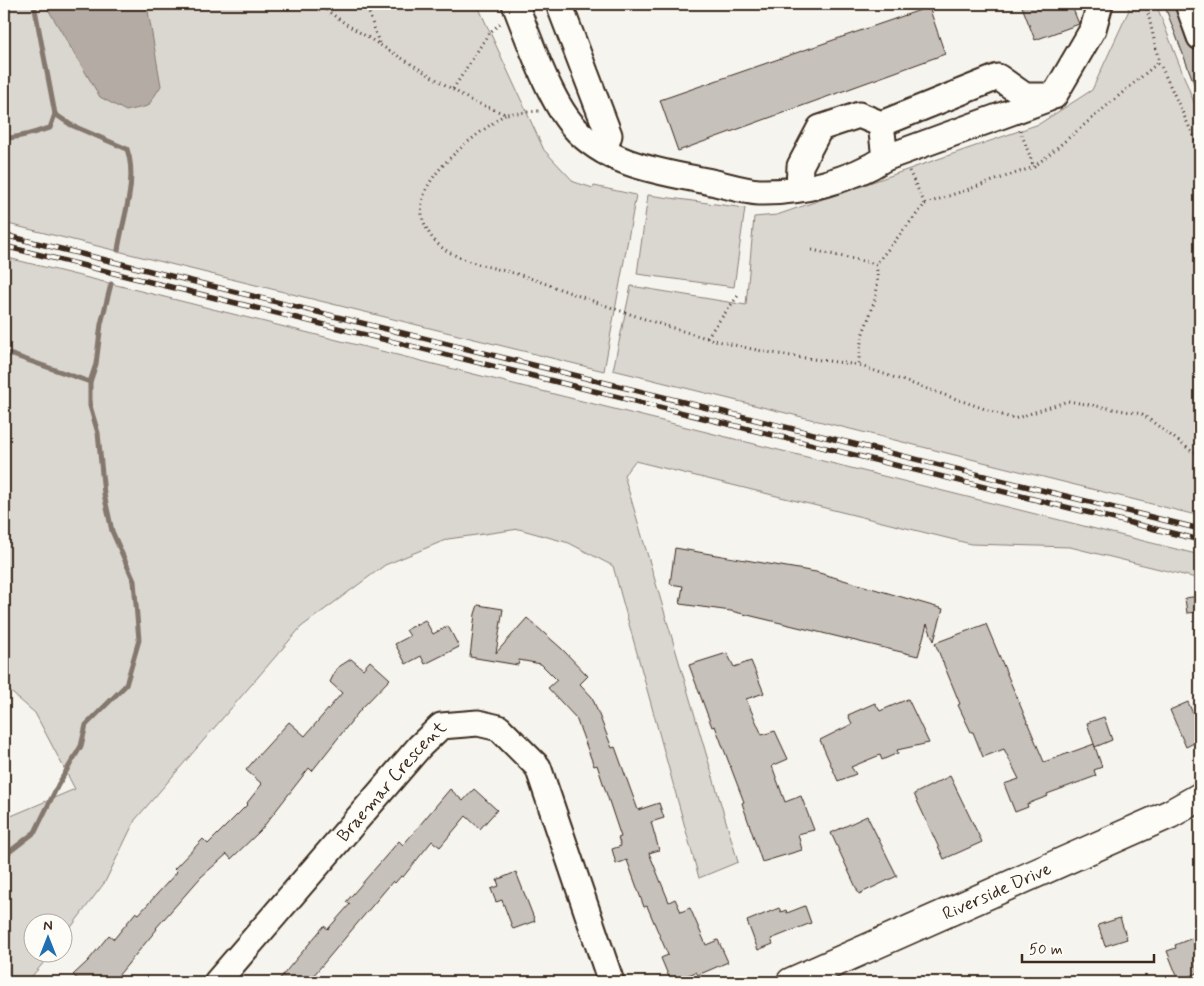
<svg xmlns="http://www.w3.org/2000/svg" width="1204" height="986" font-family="Mynerve,sans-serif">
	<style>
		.green { fill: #dad6d0; stroke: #8a8077 }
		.water { fill: #b4aca4; stroke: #84786e }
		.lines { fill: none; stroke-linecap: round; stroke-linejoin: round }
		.stream { stroke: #84786e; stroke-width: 5 }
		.building { fill: #c7c1bb; stroke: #3b2a1e }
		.minor-casing { stroke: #3b2a1e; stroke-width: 29 }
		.major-casing { stroke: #3b2a1e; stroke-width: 31 }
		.path { stroke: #3b2a1e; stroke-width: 3; stroke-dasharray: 1 4; stroke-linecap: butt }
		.minor { stroke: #fdfcf7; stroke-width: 25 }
		.major { stroke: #fdfcf7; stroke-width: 28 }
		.rail-casing { stroke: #3b2a1e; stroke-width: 5.5 }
		.rail { stroke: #fdfcf7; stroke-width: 4; stroke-dasharray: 11; stroke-linecap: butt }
		.labels { text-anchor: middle; stroke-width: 4; stroke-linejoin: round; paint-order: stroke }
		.street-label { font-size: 18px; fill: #3b2a1e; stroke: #fdfcf7 }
	</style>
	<rect width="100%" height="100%" fill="#f5f4ee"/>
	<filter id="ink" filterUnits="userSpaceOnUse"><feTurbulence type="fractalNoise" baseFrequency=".02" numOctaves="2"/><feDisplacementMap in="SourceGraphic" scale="10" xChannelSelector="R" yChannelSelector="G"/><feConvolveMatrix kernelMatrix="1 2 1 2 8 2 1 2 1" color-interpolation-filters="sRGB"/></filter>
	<g filter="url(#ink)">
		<g class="green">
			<path d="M4,4H477L544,150L574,182L593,188L594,186L636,195L604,371L4,223Z"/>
			<path d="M1126,4H1156L1200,118V516L613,370L631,286L746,305L754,217L777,215L1039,124L1092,90L1129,10Z"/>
			<path d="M648,195L745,208L734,287L637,274Z"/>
			<path d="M4,257L1200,555V579L1070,547L971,544L635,461L624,475L738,862L699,878L613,566L569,543L519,529L448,539L385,565L301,627L135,820L105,882L63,938L62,924H32V954H51L27,982H4V819L75,789L35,713L4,686Z"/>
		</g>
		<path class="water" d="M45,4H145L148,11L161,86L148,106L126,111L100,97Z"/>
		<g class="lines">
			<g class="stream">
				<path d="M55,114L71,125L127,149C138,181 123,217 118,250"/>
				<path d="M4,138C22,138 34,132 50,128L55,114L34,4"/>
				<path d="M4,352L90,382"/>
				<path d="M4,856L35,832L58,785L81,746L86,725L126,685L139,640L134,581L112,531L104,494L98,433L90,406V382L96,364L101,324L111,284"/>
			</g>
		</g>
		<g class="building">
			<path d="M1021,4H1071L1079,24L1035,40Z"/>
			<path d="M1164,4H1174L1187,42L1191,48L1200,51V99Z"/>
			<path d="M929,7L945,54L678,151L660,100Z"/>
			<path d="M675,548L816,572L943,609L934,641L927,624L918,656L731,611L680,604L683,586L670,584Z"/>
			<path d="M1200,596V612L1187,613L1185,598Z"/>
			<path d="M478,605L503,609L496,653L527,618L562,649L588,676L580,684L592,697L612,748L615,747L638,810L659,803L664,818L651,822L659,850L649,853L669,902L675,899L681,912L690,908L706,945L718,940L728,962L698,975L696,972L671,982L661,958L668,955L647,906L644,907L627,860L616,864L612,849L621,846L618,838L621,837L597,765L594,766L576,718L548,688L557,680L541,664L519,660L518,665L470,657L475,614Z"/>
			<path d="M425,620L433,634L448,626L459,647L425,664L421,656L406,664L395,644L410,636L406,630Z"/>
			<path d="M986,624L1044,762L1094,744L1102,767L1094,770L1096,776L1047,794L1048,796L1027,804L1028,807L1015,812L1004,784L1019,779L1004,749L983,757L973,732H971L958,705L960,704L935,643Z"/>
			<path d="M727,653L734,667L751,661L764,693L746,699L762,735L775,731L788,759L772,766L785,802L801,796L814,830L798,834L802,850L762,862L742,803L744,802L715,726L712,727L689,665Z"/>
			<path d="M351,659L363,669L370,661L390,679L361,709L312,771L309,768L260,831L231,859L227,854L201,877L156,928L157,929L113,982H81L73,975L88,961L109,935L114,939L136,912L139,914L177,872L174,869L203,839L208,844L248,804L247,803L262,784L246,770L257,757L289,722L305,736L342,693L330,682L337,668Z"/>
			<path d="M908,699L929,743L897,750L898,753L882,760L880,755L851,767L856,774L838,781L820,740L852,724L848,715L875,703L880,711Z"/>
			<path d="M1188,702L1200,730V740L1186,747L1170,710Z"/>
			<path d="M1104,717L1112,740L1095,747L1087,723Z"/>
			<path d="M950,776L982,842L944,859L914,794Z"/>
			<path d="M450,789L463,801L474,789L497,810L480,829L466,816L440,847L432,841L403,877L401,876L395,883L393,881L308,982H277L324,926L328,929L350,904L346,902L399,841L403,845Z"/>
			<path d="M867,816L897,876L859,894L831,833Z"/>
			<path d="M516,872L535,921L513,929L502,900L496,902L491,889L499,886L497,880Z"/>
			<path d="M805,906L811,923L771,939L773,944L758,950L747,921L779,908L781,912L786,910L787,913Z"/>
			<path d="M1120,918L1127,939L1105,946L1098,925Z"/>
			<path d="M1200,935V972L1179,981L1167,951L1176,948L1175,945Z"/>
		</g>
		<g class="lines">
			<defs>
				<g id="minor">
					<path d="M515,4C529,39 549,99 573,126C607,166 663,172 711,182C726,185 743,191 759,192C800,193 850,181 885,158L881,124L859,115L820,128L800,166L799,189"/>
					<path d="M559,4L609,135L604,151"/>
					<path d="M1188,4L1200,37"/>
					<path d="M881,124L998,77L1025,96H1054L1093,29L1100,4"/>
					<path d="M885,158L1047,99"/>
					<path id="s1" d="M217,982L420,746L441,726L478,723L499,728L538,767L611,982"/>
				</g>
				<g id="major">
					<path id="s2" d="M791,982L1170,814L1200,797"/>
				</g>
			</defs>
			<use href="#minor" class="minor-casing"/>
			<use href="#major" class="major-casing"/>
			<g class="path">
				<path d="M318,4L346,24L470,100L505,114L539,111"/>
				<path d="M366,4L379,43"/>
				<path d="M1146,4L1159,62L1200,150"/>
				<path d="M453,89L489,33L501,23"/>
				<path d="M505,114C477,135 411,178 423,219C426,231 434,242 444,249C470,266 501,268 530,278C604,305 679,334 757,350C790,357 825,360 858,365"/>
				<path d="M1020,130L1034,167"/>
				<path d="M909,171L925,204L876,264C881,291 872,309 863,333C860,343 860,355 858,365L1014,419L1068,401L1142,414L1193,452L1200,453"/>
				<path d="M925,204L1034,167L1159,62"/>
				<path d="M812,250L876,264"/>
				<path d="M707,337L740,293"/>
			</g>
			<use href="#minor" class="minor"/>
			<use href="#major" class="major"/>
			<defs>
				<g id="rail">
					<path d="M4,235L1200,529"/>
					<path d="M4,246L1200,540"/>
				</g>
			</defs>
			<use href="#rail" class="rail-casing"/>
			<use href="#rail" class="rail"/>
		</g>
	</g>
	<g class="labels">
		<g class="street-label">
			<text dy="6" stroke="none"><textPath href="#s1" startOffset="266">Braemar Crescent</textPath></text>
			<text dy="6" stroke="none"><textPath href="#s2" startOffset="225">Riverside Drive</textPath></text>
		</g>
	</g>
	<rect width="1204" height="986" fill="none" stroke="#fdfcf7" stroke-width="20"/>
	<rect x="10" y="10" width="1184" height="966" fill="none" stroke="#3b2a1e" stroke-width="2" filter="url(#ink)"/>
	<g transform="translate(48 938)"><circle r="24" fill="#fdfcf7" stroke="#afa8a0"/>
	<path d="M0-4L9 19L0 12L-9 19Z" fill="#1f6fb2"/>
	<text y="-8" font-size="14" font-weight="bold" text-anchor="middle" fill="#3b2a1e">N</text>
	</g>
	<path d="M1022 954v8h132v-8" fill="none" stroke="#3b2a1e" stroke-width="2.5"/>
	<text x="1029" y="954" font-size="15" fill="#3b2a1e" stroke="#fdfcf7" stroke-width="4" paint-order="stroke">50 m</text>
</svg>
